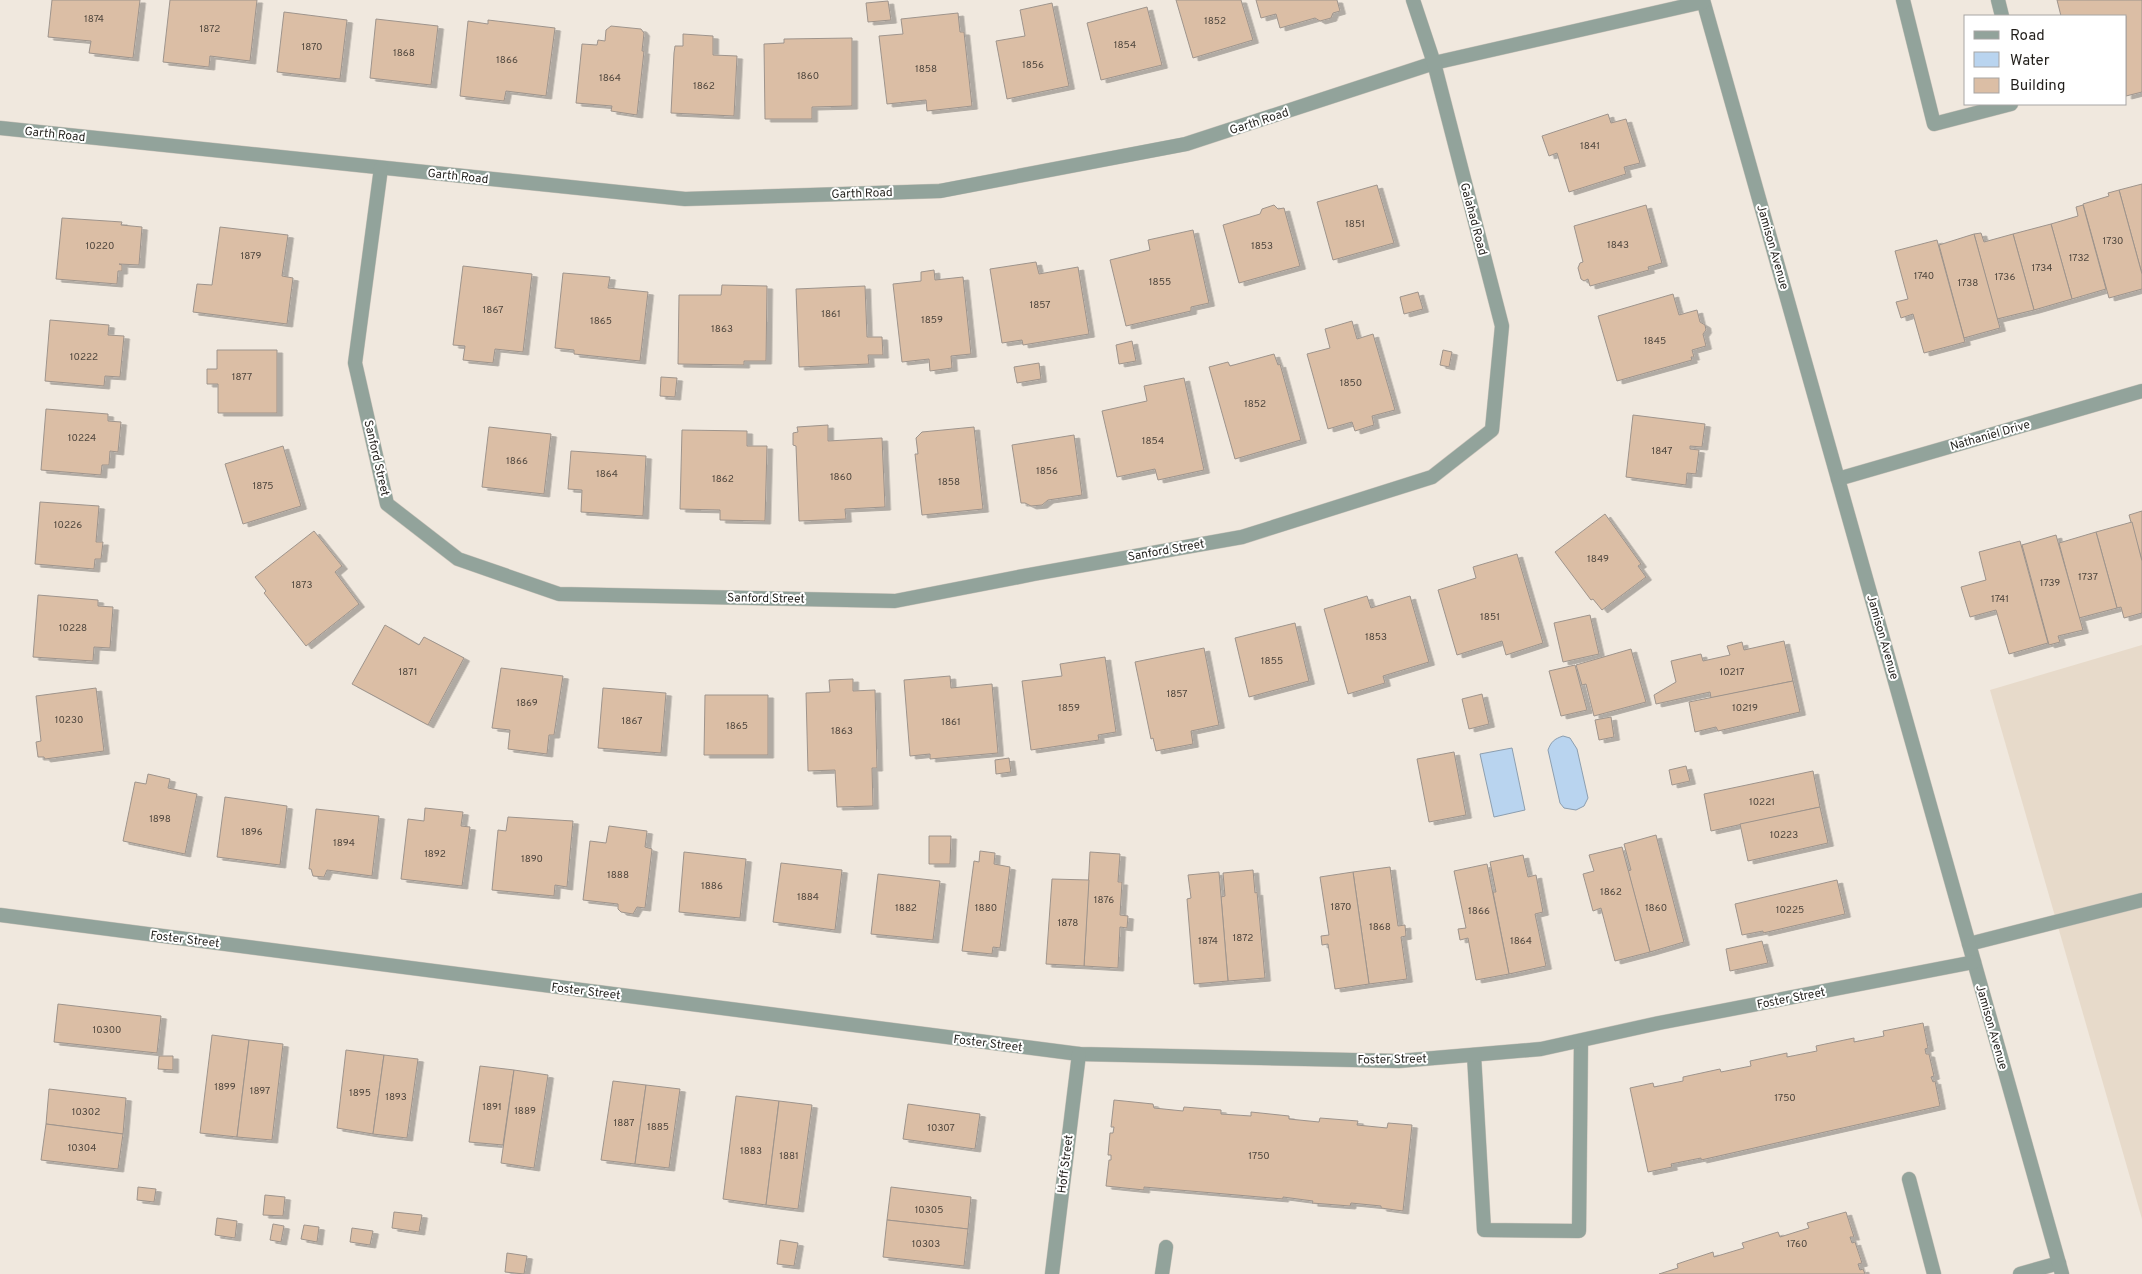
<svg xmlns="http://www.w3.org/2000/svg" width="2142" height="1274" font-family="Overpass,sans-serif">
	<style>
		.built { fill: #e7daca }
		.water { fill: #b9d4ef; stroke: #8c9eaf }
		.building { fill: #dbbea5; stroke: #9e948c; filter: url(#shadow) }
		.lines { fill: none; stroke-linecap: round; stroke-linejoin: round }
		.service-casing { stroke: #cbc4bb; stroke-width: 15 }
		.minor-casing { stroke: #cbc4bb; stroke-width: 15 }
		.service { stroke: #92a39b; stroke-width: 14 }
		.minor { stroke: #92a39b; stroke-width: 14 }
		.labels { text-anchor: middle; stroke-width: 4; stroke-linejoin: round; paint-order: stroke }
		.number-label { font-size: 10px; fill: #50473e }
		.street-label { font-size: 12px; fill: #221f1b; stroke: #fff }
	</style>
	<defs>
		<filter id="shadow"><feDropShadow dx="5.5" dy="3" stdDeviation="0" flood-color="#0004"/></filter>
	</defs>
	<rect width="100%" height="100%" fill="#f0e8de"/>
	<path class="built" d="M2142,645V1219L1990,690Z"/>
	<g class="water">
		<path d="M1563,736L1570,738L1577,749L1588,798L1584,806L1576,810L1564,808L1560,803L1548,750C1551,742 1554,739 1563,736Z"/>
		<path d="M1512,748L1525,810L1494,817L1480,754Z"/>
	</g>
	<g class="building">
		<path d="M52,0H140L133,58L89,53L91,41L48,37Z"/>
		<path d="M170,0H257L250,61L210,56L209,67L163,62Z"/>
		<path d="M1176,0H1241L1253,40L1193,58Z"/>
		<path d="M1256,0H1337L1340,11L1333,13L1331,18L1320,21L1315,18L1280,28L1276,14L1261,18Z"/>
		<path d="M2057,0H2142V92L2126,96V16H2061Z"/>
		<path d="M888,1L891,20L868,22L866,3Z"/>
		<path d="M1052,3L1069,86L1007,99L996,41L1025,36L1020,10Z"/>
		<path d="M1147,7L1162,65L1101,80L1087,23Z"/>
		<path d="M284,12L347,20L340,79L277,72Z"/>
		<path d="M958,13L960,32H964L972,106L927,111L926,100L887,104L879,36L903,34L901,19Z"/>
		<path d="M376,19L438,26L431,85L370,78Z"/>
		<path d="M488,20L555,28L546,96L506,91L504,101L460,96L468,21L488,24Z"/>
		<path d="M611,26L641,29L644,33L642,51H644L637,115L611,111L612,106L576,103L582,44L597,45L598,40L605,41L606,30Z"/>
		<path d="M683,34L713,36V55L737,56L734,116L671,113L674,53L675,46H683Z"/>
		<path d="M852,38V106L812,107V119H765L764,44L784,43V39Z"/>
		<path d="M1608,114L1611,123L1626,119L1640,163L1624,167L1626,174L1569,192L1557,153L1549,156L1542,136Z"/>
		<path d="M2142,184V274L2119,190Z"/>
		<path d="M1377,185L1394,243L1333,260L1317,202Z"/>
		<path d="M2119,190L2142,274V289L2109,298L2083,204L2109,196L2108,193Z"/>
		<path d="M1274,205L1278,209L1284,208L1300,266L1239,283L1223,225L1260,214L1262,209Z"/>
		<path d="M1646,205L1662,263L1648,267L1649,270L1590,286L1588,279L1584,281L1581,279L1578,268L1580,263L1583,262L1574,226Z"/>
		<path d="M2083,205L2106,289L2072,299L2051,224L2078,216L2076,207Z"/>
		<path d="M62,218L122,222L121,225L142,227L139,265L119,264L122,265V271H118L117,284L56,279Z"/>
		<path d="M2051,224L2072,299L2034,310L2013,234Z"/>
		<path d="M220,227L288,235L282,276L293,278L287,324L193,312L197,284L212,285Z"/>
		<path d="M1193,230L1209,303L1191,307V311L1126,326L1110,260L1150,250L1148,240Z"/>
		<path d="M1981,233L1984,242L2013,234L2034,310L1997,319L1974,234Z"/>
		<path d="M1974,234L2000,328L1964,338L1939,245Z"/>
		<path d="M1937,240L1965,342L1924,353L1913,314L1901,318L1896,302L1908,299L1895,251Z"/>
		<path d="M1036,262L1039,274L1078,267L1089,334L1023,345L1022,340L1002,343L990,269Z"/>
		<path d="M463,266L532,274L523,352L495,349L493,363L463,360L465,346L453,345Z"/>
		<path d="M934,270L935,280L963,277L971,354L951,356L952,368L930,371L929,359L902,362L893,284L921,281V272Z"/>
		<path d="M563,273L610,277L608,288L648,292L640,361L574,354V350L555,348Z"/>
		<path d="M722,285L767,286L766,361H744V365L678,364L679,295H721Z"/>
		<path d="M865,286L867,337H882L883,355H868L869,364L799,367L796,289Z"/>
		<path d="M1418,292L1423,309L1404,314L1400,297Z"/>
		<path d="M1673,294L1679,315L1697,310L1700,322L1705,325L1706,330L1703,334L1706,346L1692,350L1694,357H1691L1692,360L1617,381L1598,316Z"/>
		<path d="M50,320L109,325L108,335L124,336L120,377L105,376L104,386L45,381Z"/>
		<path d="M1352,321L1357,339L1373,334L1395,410L1372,416L1374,425L1355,431L1352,422L1328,429L1307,354L1330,348L1325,329Z"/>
		<path d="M1132,341L1136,361L1119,364L1116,345Z"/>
		<path d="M217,350H277V413H218V384H207V369H217Z"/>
		<path d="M1443,350L1452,352L1449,367L1440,365Z"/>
		<path d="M1274,354L1278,365L1280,364L1301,440L1235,459L1209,367L1228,362L1230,366Z"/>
		<path d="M1039,363L1041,379L1017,383L1014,367Z"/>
		<path d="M661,377L677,378L675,397L660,396Z"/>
		<path d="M1184,378L1204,470L1158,480L1155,469L1117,477L1102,411L1147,401L1144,386Z"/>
		<path d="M46,409L108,414V421L121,422L118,452L110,451L109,465H102L101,475L41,470Z"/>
		<path d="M1633,415L1705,424L1702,447L1690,446V449L1699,450L1696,474L1687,473L1686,485L1626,477Z"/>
		<path d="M828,425V441L882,438L885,507L845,509L846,519L799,521L796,446L793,445V433L798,432L797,427Z"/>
		<path d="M489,427L551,434L544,494L482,487Z"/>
		<path d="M974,427L983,509L922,515L915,454H918L916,438L922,432Z"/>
		<path d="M682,430L747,431V446H767L765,521L720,520V510L680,509Z"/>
		<path d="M1074,435L1082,495L1048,500L1042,505L1031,506L1025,503H1021L1012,445Z"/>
		<path d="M283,446L301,506L243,524L225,464Z"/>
		<path d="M571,451L646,456L643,516L581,512L582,490L568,489Z"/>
		<path d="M40,502L99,506L96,542H103L101,559H95L94,569L35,564Z"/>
		<path d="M2142,511V561L2129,515Z"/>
		<path d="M1605,514L1641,564L1638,566L1646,577L1602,610L1593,599L1591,600L1555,552Z"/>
		<path d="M2132,522L2142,561V613L2124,618L2121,607L2117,608L2096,532Z"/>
		<path d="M314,531L342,566L335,572L359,604L306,646L264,593L266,591L255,577Z"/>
		<path d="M2096,532L2117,608L2079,618L2059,543Z"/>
		<path d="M2056,535L2083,630L2058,636L2060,642L2049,645L2022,545Z"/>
		<path d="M2020,541L2048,643L2009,654L1996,610L1970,617L1961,587L1986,580L1979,552Z"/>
		<path d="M1517,554L1543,643L1506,655L1502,641L1457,655L1438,590L1476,578L1473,567Z"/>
		<path d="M38,595L98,600V606L113,607L110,648L94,647L93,661L33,657Z"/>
		<path d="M1367,596L1371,608L1410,596L1429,662L1383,676L1385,683L1348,694L1324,609Z"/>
		<path d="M1590,615L1599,654L1563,662L1554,623Z"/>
		<path d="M1295,623L1309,681L1249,697L1235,638Z"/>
		<path d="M385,625L419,645L424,637L464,658L428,725L352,684Z"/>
		<path d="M1784,641L1793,681L1711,698L1710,692L1656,704L1654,695L1676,682L1671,661L1701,654L1703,661L1730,655L1727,646L1742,642L1744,650Z"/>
		<path d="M1204,648L1219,725L1191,731L1193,744L1156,751L1153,738L1151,739L1135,662Z"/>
		<path d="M1631,649L1646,702L1594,716L1586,684L1582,685L1576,665Z"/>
		<path d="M1105,657L1116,732L1098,735L1099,740L1031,750L1022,681L1062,676L1060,664Z"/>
		<path d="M1575,665L1587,710L1561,716L1549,671Z"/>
		<path d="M501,668L563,676L554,735H549L547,754L508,749L510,730L492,728Z"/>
		<path d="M950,676L951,688L992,684L998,753L930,759V754L910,756L904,680Z"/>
		<path d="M853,679V691L875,690L877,768H872L873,806L837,807L835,770L808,771L806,693L830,692L829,680Z"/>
		<path d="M1793,681L1800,712L1718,731L1716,727L1695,732L1689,702Z"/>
		<path d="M96,688L104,751L45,759L44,757H38L36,742L41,741L36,696Z"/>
		<path d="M603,688L666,693L661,753L598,748Z"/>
		<path d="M1482,694L1489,724L1469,729L1462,699Z"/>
		<path d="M705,695H768V755H704Z"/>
		<path d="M1611,717L1614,737L1599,740L1595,720Z"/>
		<path d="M1454,752L1466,815L1429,822L1417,759Z"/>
		<path d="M1009,758L1011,772L996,774L995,760Z"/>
		<path d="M1686,766L1690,781L1672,785L1669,770Z"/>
		<path d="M1813,771L1820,807L1711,831L1704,794Z"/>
		<path d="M148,774L170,779L168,788L197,794L185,854L123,841L135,782L146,784Z"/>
		<path d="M225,797L287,806L280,865L217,857Z"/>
		<path d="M1820,807L1828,843L1748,861L1740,824Z"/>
		<path d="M425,808L463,812L461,826L470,827L462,886L401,879L408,819L424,821Z"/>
		<path d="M316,809L379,816L372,876L327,870L324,877L313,876L311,869H309Z"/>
		<path d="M508,817L573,821L567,887L555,885L554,896L492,890L498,830L506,831Z"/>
		<path d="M609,826L647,831L645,847L652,849L645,908L637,907L633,914L621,912L618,909V904L583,900L590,841L606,843Z"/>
		<path d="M1656,835L1684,942L1650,952L1628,871L1631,870L1624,844Z"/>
		<path d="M929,836H951L950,864H929Z"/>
		<path d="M1622,847L1650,952L1615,961L1601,908L1593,911L1583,874L1594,871L1589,855Z"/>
		<path d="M980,851L995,853L994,864L1010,867L1000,948L993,947L992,954L962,951L974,861L979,862Z"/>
		<path d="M684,852L746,859L740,918L679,912Z"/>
		<path d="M1090,852L1120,854L1118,882H1122L1120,915L1128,916L1127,928L1120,927L1118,968L1084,966Z"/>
		<path d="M1523,855L1528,877L1536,875L1543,912L1535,914L1546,966L1509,974L1493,892H1496L1490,862Z"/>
		<path d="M781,863L842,870L835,930L773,922Z"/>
		<path d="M1487,864L1509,974L1476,980L1468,938L1460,940L1458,929L1466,928L1454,871Z"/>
		<path d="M1390,867L1398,926L1405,925L1406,936L1401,937L1407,979L1369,984L1353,872Z"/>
		<path d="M1253,870L1255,893L1257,892L1265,978L1228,981L1221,897L1225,896L1223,873Z"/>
		<path d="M1219,872L1228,981L1194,984L1187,899L1191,898L1188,875Z"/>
		<path d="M1353,872L1369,984L1335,989L1328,944L1322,945L1321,936L1329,935L1320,877Z"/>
		<path d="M878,874L940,881L933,940L871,934Z"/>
		<path d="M1052,879L1089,880L1084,966L1046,964Z"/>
		<path d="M1837,880L1845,914L1763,933V931L1742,935L1735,904Z"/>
		<path d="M1762,941L1768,963L1730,971L1726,949Z"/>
		<path d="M58,1004L161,1016L157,1053L54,1042Z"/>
		<path d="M1923,1023L1928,1048L1925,1049L1926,1054H1929L1934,1076L1931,1077L1933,1082L1935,1081L1940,1106L1701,1160V1158L1671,1164L1672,1167L1648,1172L1630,1088L1653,1083L1654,1087L1683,1081V1077L1720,1069L1721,1072L1751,1066L1750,1061L1787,1053V1057L1817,1051L1816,1046L1854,1038V1042L1884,1036L1883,1031Z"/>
		<path d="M212,1035L249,1040L237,1137L200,1133Z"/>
		<path d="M249,1040L283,1044L272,1140L237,1137Z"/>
		<path d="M346,1050L384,1055L373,1134L337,1128Z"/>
		<path d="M384,1055L418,1059L407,1138L373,1134Z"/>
		<path d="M159,1056H173V1070L158,1069Z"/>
		<path d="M480,1066L514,1070L503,1145L469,1142Z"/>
		<path d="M514,1070L548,1075L534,1168L501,1163Z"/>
		<path d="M613,1081L646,1085L635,1164L601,1160Z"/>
		<path d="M646,1085L680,1089L669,1168L635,1164Z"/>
		<path d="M49,1089L126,1098L123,1134L46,1124Z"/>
		<path d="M736,1096L779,1101L766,1205L723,1199Z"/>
		<path d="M1114,1100L1153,1104L1154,1108L1183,1111L1184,1107L1221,1110V1114L1251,1116V1112L1289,1116V1119L1319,1122L1320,1118L1358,1121L1357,1125L1387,1128L1388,1123L1412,1125L1403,1211L1381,1208V1206L1351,1203L1350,1206L1312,1203L1313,1201L1283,1197V1199L1144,1187V1190L1106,1186L1109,1160H1111V1155H1108L1110,1133H1113L1114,1127H1111Z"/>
		<path d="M779,1101L812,1105L798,1209L766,1205Z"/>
		<path d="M908,1104L980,1114L975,1149L903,1139Z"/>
		<path d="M46,1124L123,1134L118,1169L41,1160Z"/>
		<path d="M138,1187L156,1189L154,1202L137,1200Z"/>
		<path d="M891,1187L971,1197L968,1229L887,1220Z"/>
		<path d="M265,1195L285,1197L283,1216L263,1215Z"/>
		<path d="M394,1212L422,1215L419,1232L392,1228Z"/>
		<path d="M1846,1212L1854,1237H1850L1852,1243L1855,1242L1862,1263L1858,1264L1860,1270L1863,1269L1865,1274H1659L1678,1268L1677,1264L1713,1252L1714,1257L1744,1248L1742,1243L1778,1232L1780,1237L1809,1228L1807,1223Z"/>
		<path d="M217,1218L237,1221L235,1238L215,1235Z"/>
		<path d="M887,1220L968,1229L964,1266L883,1257Z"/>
		<path d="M273,1224L284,1226L281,1242L270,1240Z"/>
		<path d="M304,1225L319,1227L317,1242L301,1239Z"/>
		<path d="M352,1228L373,1231L370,1245L350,1242Z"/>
		<path d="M780,1240L798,1243L794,1266L777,1264Z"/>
		<path d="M507,1253L527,1256L524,1274L505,1272Z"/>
	</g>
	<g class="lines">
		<defs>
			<g id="service">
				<path d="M1903,0L1934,124L2011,104"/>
				<path d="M1998,0L2002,16"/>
				<path d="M1969,944L2142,900"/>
				<path d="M1474,1055L1484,1230L1579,1231L1581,1041"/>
				<path d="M1909,1179L1934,1274"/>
				<path d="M1162,1274L1166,1247"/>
				<path d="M2020,1274L2059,1263"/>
			</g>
			<g id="minor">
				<path d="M1703,0L2062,1274"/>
				<path d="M0,128L685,199L940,191L1186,144L1434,63L1703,2"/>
				<path d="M381,168L355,363L387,504L458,559L559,594L895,601L1034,574L1242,537L1432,477L1492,430L1502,326L1434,63L1413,0"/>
				<path d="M1838,479L2142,391"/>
				<path d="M0,915L1079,1054L1399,1061L1541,1049L1659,1023L1974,962"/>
				<path d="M1052,1274L1079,1054"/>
			</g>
		</defs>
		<use href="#service" class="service-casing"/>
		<use href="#minor" class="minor-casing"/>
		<use href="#service" class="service"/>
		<use href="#minor" class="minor"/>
	</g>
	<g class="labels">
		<g class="number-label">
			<text x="94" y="22">1874</text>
			<text x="1215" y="24">1852</text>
			<text x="210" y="32">1872</text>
			<text x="1125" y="48">1854</text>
			<text x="312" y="50">1870</text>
			<text x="404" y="56">1868</text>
			<text x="507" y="63">1866</text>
			<text x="1033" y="68">1856</text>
			<text x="926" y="72">1858</text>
			<text x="808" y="79">1860</text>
			<text x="610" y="81">1864</text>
			<text x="704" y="89">1862</text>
			<text x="1590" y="149">1841</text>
			<text x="1355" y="227">1851</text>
			<text x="2113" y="244">1730</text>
			<text x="1618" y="248">1843</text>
			<text x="100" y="249">10220</text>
			<text x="1262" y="249">1853</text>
			<text x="251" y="259">1879</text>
			<text x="2079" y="261">1732</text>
			<text x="2042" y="271">1734</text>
			<text x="1924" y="279">1740</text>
			<text x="2005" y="280">1736</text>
			<text x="1160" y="285">1855</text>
			<text x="1968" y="286">1738</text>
			<text x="1040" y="308">1857</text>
			<text x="493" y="313">1867</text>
			<text x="831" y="317">1861</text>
			<text x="932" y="323">1859</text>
			<text x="601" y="324">1865</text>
			<text x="722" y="332">1863</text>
			<text x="1655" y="344">1845</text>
			<text x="84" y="360">10222</text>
			<text x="242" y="380">1877</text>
			<text x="1351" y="386">1850</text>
			<text x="1255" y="407">1852</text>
			<text x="82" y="441">10224</text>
			<text x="1153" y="444">1854</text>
			<text x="1662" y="454">1847</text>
			<text x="517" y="464">1866</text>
			<text x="1047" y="474">1856</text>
			<text x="607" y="477">1864</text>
			<text x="841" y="480">1860</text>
			<text x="723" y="482">1862</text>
			<text x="949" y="485">1858</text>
			<text x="263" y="489">1875</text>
			<text x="68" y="528">10226</text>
			<text x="1598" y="562">1849</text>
			<text x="2088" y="580">1737</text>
			<text x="2050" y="586">1739</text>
			<text x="302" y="588">1873</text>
			<text x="2000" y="602">1741</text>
			<text x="1490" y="620">1851</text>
			<text x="73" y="631">10228</text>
			<text x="1376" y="640">1853</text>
			<text x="1272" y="664">1855</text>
			<text x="408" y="675">1871</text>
			<text x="1732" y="675">10217</text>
			<text x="1177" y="697">1857</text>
			<text x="527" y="706">1869</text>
			<text x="1069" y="711">1859</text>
			<text x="1745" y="711">10219</text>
			<text x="69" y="723">10230</text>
			<text x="632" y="724">1867</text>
			<text x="951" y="725">1861</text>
			<text x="737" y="729">1865</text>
			<text x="842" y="734">1863</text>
			<text x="1762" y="805">10221</text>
			<text x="160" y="822">1898</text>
			<text x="252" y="835">1896</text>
			<text x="1784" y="838">10223</text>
			<text x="344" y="846">1894</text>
			<text x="435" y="857">1892</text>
			<text x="532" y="862">1890</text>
			<text x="618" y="878">1888</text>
			<text x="712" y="889">1886</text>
			<text x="1611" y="895">1862</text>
			<text x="808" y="900">1884</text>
			<text x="1104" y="903">1876</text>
			<text x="1341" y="910">1870</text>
			<text x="906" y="911">1882</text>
			<text x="986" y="911">1880</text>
			<text x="1656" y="911">1860</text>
			<text x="1790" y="913">10225</text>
			<text x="1479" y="914">1866</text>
			<text x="1068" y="926">1878</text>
			<text x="1380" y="930">1868</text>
			<text x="1243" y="941">1872</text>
			<text x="1208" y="944">1874</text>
			<text x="1521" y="944">1864</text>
			<text x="107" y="1033">10300</text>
			<text x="225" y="1090">1899</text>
			<text x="260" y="1094">1897</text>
			<text x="360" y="1096">1895</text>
			<text x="396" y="1100">1893</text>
			<text x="1785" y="1101">1750</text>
			<text x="492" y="1110">1891</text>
			<text x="525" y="1114">1889</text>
			<text x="86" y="1115">10302</text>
			<text x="624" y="1126">1887</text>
			<text x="658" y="1130">1885</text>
			<text x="941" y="1131">10307</text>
			<text x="82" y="1151">10304</text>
			<text x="751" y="1154">1883</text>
			<text x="789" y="1159">1881</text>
			<text x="1259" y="1159">1750</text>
			<text x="929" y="1213">10305</text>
			<text x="926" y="1247">10303</text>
			<text x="1797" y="1247">1760</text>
		</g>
		<g class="street-label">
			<text transform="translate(1259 121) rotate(-18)" y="4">Garth Road</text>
			<text transform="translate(55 134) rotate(6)" y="4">Garth Road</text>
			<text transform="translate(458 176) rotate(6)" y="4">Garth Road</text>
			<text transform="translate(862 193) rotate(-2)" y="4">Garth Road</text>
			<text transform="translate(1474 219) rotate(75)" y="4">Galahad Road</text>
			<text transform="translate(1773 247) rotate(74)" y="4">Jamison Avenue</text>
			<text transform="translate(1990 435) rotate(-16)" y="4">Nathaniel Drive</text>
			<text transform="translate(377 458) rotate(77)" y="4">Sanford Street</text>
			<text transform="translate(1166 550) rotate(-10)" y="4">Sanford Street</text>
			<text transform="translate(766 598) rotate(1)" y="4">Sanford Street</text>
			<text transform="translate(1883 637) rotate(74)" y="4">Jamison Avenue</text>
			<text transform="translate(185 939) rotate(7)" y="4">Foster Street</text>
			<text transform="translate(586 991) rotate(7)" y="4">Foster Street</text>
			<text transform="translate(1791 998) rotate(-11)" y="4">Foster Street</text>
			<text transform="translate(1992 1027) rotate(74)" y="4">Jamison Avenue</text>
			<text transform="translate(988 1043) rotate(7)" y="4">Foster Street</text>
			<text transform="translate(1392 1059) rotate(-1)" y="4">Foster Street</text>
			<text transform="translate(1065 1164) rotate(-83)" y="4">Hoff Street</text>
		</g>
	</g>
	<rect x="1964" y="15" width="162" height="90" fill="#ffffff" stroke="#a7a5a4"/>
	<rect x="1974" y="31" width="25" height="8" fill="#92a39b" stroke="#a7a5a4"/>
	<text x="2010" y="40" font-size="15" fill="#221f1b">Road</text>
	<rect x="1974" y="52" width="25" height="15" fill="#b9d4ef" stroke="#a7a5a4"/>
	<text x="2010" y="65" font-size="15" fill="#221f1b">Water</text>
	<rect x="1974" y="78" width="25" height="15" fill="#dbbea5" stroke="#a7a5a4"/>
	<text x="2010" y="90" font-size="15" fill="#221f1b">Building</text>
</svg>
